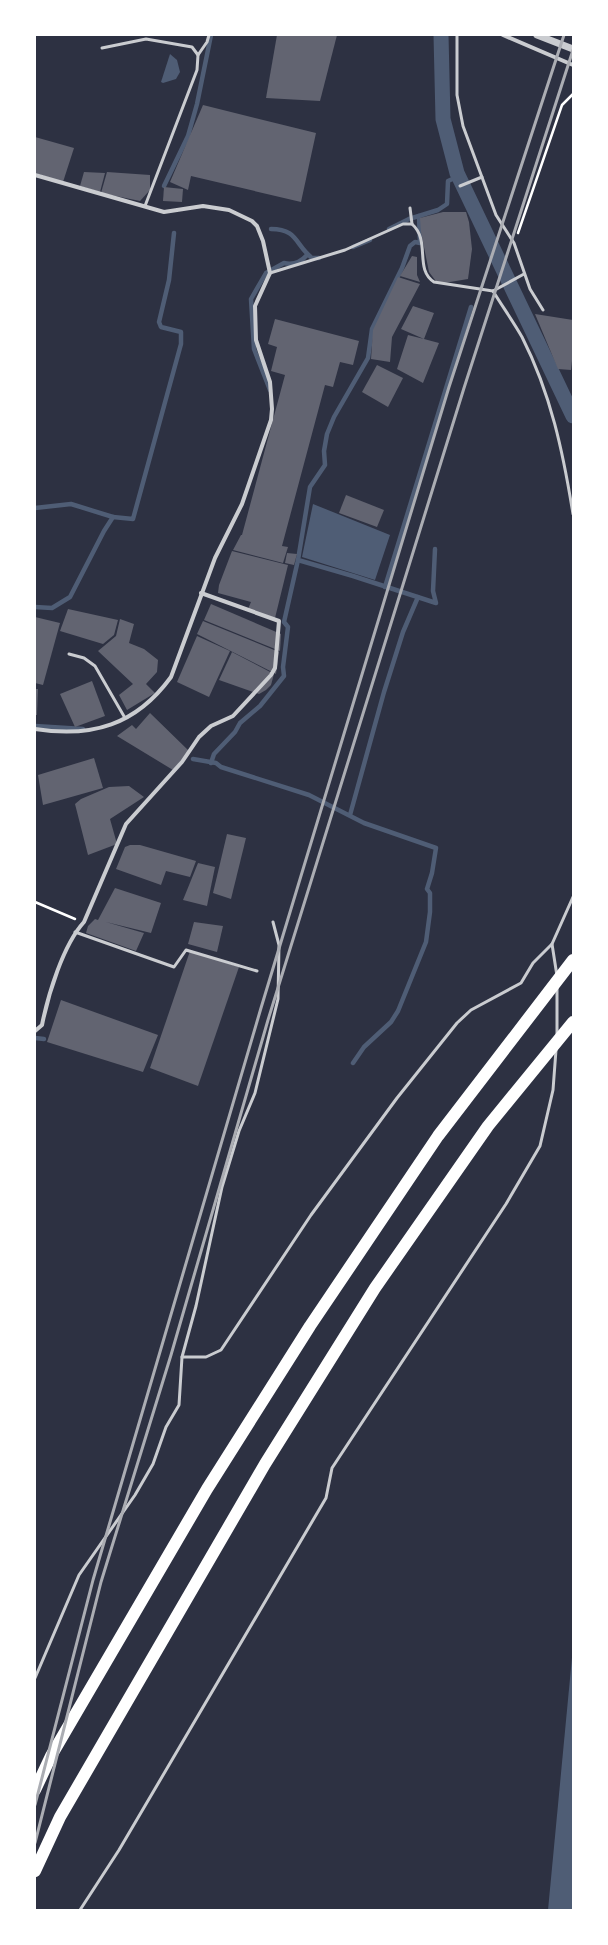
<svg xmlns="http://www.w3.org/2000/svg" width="608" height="1945" font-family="'PT Serif',serif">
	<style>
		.water { fill: #4f5d75 }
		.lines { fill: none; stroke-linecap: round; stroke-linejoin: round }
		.stream { stroke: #4f5d75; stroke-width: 4.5 }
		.canal { stroke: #4f5d75; stroke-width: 15 }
		.building { fill: #626471 }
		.path { stroke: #fff; stroke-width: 2.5 }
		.service { stroke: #caccd0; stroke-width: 3 }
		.minor { stroke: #caccd0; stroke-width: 4 }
		.tertiary { stroke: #caccd0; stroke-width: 7 }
		.motorway { stroke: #fff; stroke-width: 12 }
		.rail { stroke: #abadb3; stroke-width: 3 }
	</style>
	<rect width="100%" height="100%" fill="#2d3142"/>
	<g class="water">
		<path d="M170,54L177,60L180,72L176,79L163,83L161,82Z"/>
		<path d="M313,504L390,535L375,580L302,557Z"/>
		<path d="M573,1647V1910H548Z"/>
	</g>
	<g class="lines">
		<g class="stream">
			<path d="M164,186L188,136L197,104L211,35"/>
			<path d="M419,216L420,243L415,242L410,246L402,268L372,329L368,358L334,417L327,434L324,451L325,465L310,487L298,560L353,576L436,603L433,591L435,549"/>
			<path d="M271,229C298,229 295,245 312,258H319"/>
			<path d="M389,229L409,219L438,210L447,204L448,181L459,176"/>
			<path d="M353,247L370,240"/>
			<path d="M270,390L254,349L251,299L266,273L284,263C293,265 301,262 307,255"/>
			<path d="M35,508L71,504L113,517"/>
			<path d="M385,587L471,307"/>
			<path d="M35,607L52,608L70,597L104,531L113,517L133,519L181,344V332L161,327L159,322L169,280L174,233"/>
			<path d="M35,726L83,729"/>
			<path d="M193,759L216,763L221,767L309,795L364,823L436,848L432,873L427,889L430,893V912L426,942L398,1011L391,1022L364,1047L353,1063"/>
			<path d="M211,763L214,754L235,732L240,723L260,706L284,676L283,667L288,627L284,622L298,560"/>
			<path d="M350,815L384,692L403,632L418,597"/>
			<path d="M35,1038L44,1039"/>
		</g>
		<path class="canal" d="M441,35L443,119L457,173L573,416"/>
	</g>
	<g class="building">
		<path d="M277,35H337L320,101L266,98Z"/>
		<path d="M203,105L316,133L301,202L191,176L188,190L170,182Z"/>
		<path d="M35,137L74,148L63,182L35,173Z"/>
		<path d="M84,172L105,173L100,192L80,186Z"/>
		<path d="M107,172L150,175V190L140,201L101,193Z"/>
		<path d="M164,187L183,189L182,202L163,201Z"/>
		<path d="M443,212H466L469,222L472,249L468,279L438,284L429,272L421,232L420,218Z"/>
		<path d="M412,256L417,257V275L420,282L400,276Z"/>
		<path d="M398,277L420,284L392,337L390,362L371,359L373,330Z"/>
		<path d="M413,306L434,313L424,339L439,343L423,383L397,369L408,335L424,339L401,329Z"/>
		<path d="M535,314L573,320V352L571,370L558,369Z"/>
		<path d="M275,319L359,341L353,365L340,362L333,387L325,385L282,546L288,547L283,563L233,550L241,535H242L285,375L271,371L277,347L268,344Z"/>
		<path d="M377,365L403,378L388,407L362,392Z"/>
		<path d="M346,495L384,510L377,527L339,513Z"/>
		<path d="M232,551L288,565L275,618L248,609L251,602L218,593L219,585Z"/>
		<path d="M287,553L297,554L294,565L285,563Z"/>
		<path d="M211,604L281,634L280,651L204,620Z"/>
		<path d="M68,609L118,620L114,635L103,644L60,631Z"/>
		<path d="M35,617L60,623L43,685L35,683Z"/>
		<path d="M120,619L134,624L129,643L144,649L158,660L157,672L146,684L155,693L127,710L119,695L133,684L98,651L116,636Z"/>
		<path d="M203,621L279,652L276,674L197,634Z"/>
		<path d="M197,636L230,651L209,697L177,682Z"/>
		<path d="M232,652L274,674L271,685L266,690L259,694L219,680Z"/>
		<path d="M92,681L105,716L75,727L60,694Z"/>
		<path d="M35,689H38L37,715H35Z"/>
		<path d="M150,713L189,751L173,770L117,736L132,725L136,729Z"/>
		<path d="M94,758L103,788L43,805L38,775Z"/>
		<path d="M129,786L144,797L110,819L117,844L88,855L75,804L81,799L109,787Z"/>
		<path d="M227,834L246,838L231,899L213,893Z"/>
		<path d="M130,845H140L196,861L190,877L166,871L161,885L116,869L125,847Z"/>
		<path d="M198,863L215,867L207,906L183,900Z"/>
		<path d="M115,888L161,903L151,933L106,922L144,933L136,951L86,933L88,926L95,919L98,920Z"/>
		<path d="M194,922L223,926L217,952L188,944Z"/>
		<path d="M190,951L239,967L198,1086L150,1068Z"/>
		<path d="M61,1000L158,1035L143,1072L47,1042Z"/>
	</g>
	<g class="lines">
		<g class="path">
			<path d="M518,233L562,105L573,94"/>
			<path d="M35,902L75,919"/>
		</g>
		<g class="service">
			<path d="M457,35V95L463,126L496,215L514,243L530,289L543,310"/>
			<path d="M102,48L146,39L192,47L198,55L197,70L145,206"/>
			<path d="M198,55L207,42L209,35"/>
			<path d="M460,186L482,177"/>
			<path d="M410,208L412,224"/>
			<path d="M270,273L345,250L403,224H412C431,241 414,269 434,282L493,291"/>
			<path d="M493,291C502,306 513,321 522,337C551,394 563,452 573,514"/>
			<path d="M493,291L524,274"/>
			<path d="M69,654L84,658L95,666L125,718"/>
			<path d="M75,932L174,967L186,950L257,971"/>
			<path d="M552,944L557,976"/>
			<path d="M557,988V1034"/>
			<path d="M182,1357H206L221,1350L311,1215L397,1098L457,1023L471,1010L521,983L533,963L552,944L573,897"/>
			<path d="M35,1678L79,1575L135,1495L153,1464L166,1427L179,1405L182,1357L196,1306L222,1187L239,1131L255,1093L278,999L279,945L273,922"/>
			<path d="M80,1910L119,1850L326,1498L332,1468L506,1204L540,1146L553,1090L556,1050"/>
		</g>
		<g class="minor">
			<path d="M503,35L573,65"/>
			<path d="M35,175L164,212L203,206L229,210L252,221L257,226L263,241L270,273L255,306L256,340L270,382L272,409L271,420L242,504L215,558L171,677C136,725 92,738 35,729"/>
			<path d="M35,1031L42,1025C48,995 63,945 84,922L126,824L182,762L199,737L211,726L233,716L271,675L275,668L279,621L201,593"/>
		</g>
		<path class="tertiary" d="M537,35L573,49"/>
		<g class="motorway">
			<path d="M35,1790L51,1756L207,1489L310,1326L438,1136L573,960"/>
			<path d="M35,1871L60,1817L265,1464L375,1288L488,1126L573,1022"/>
		</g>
		<g class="rail">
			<path d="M35,1805L93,1580L261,1008L449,387L564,35"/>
			<path d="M35,1843L101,1582L171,1355L268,1020L464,388L573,50"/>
		</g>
	</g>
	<rect width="608" height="1945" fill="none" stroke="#ffffff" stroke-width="72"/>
</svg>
